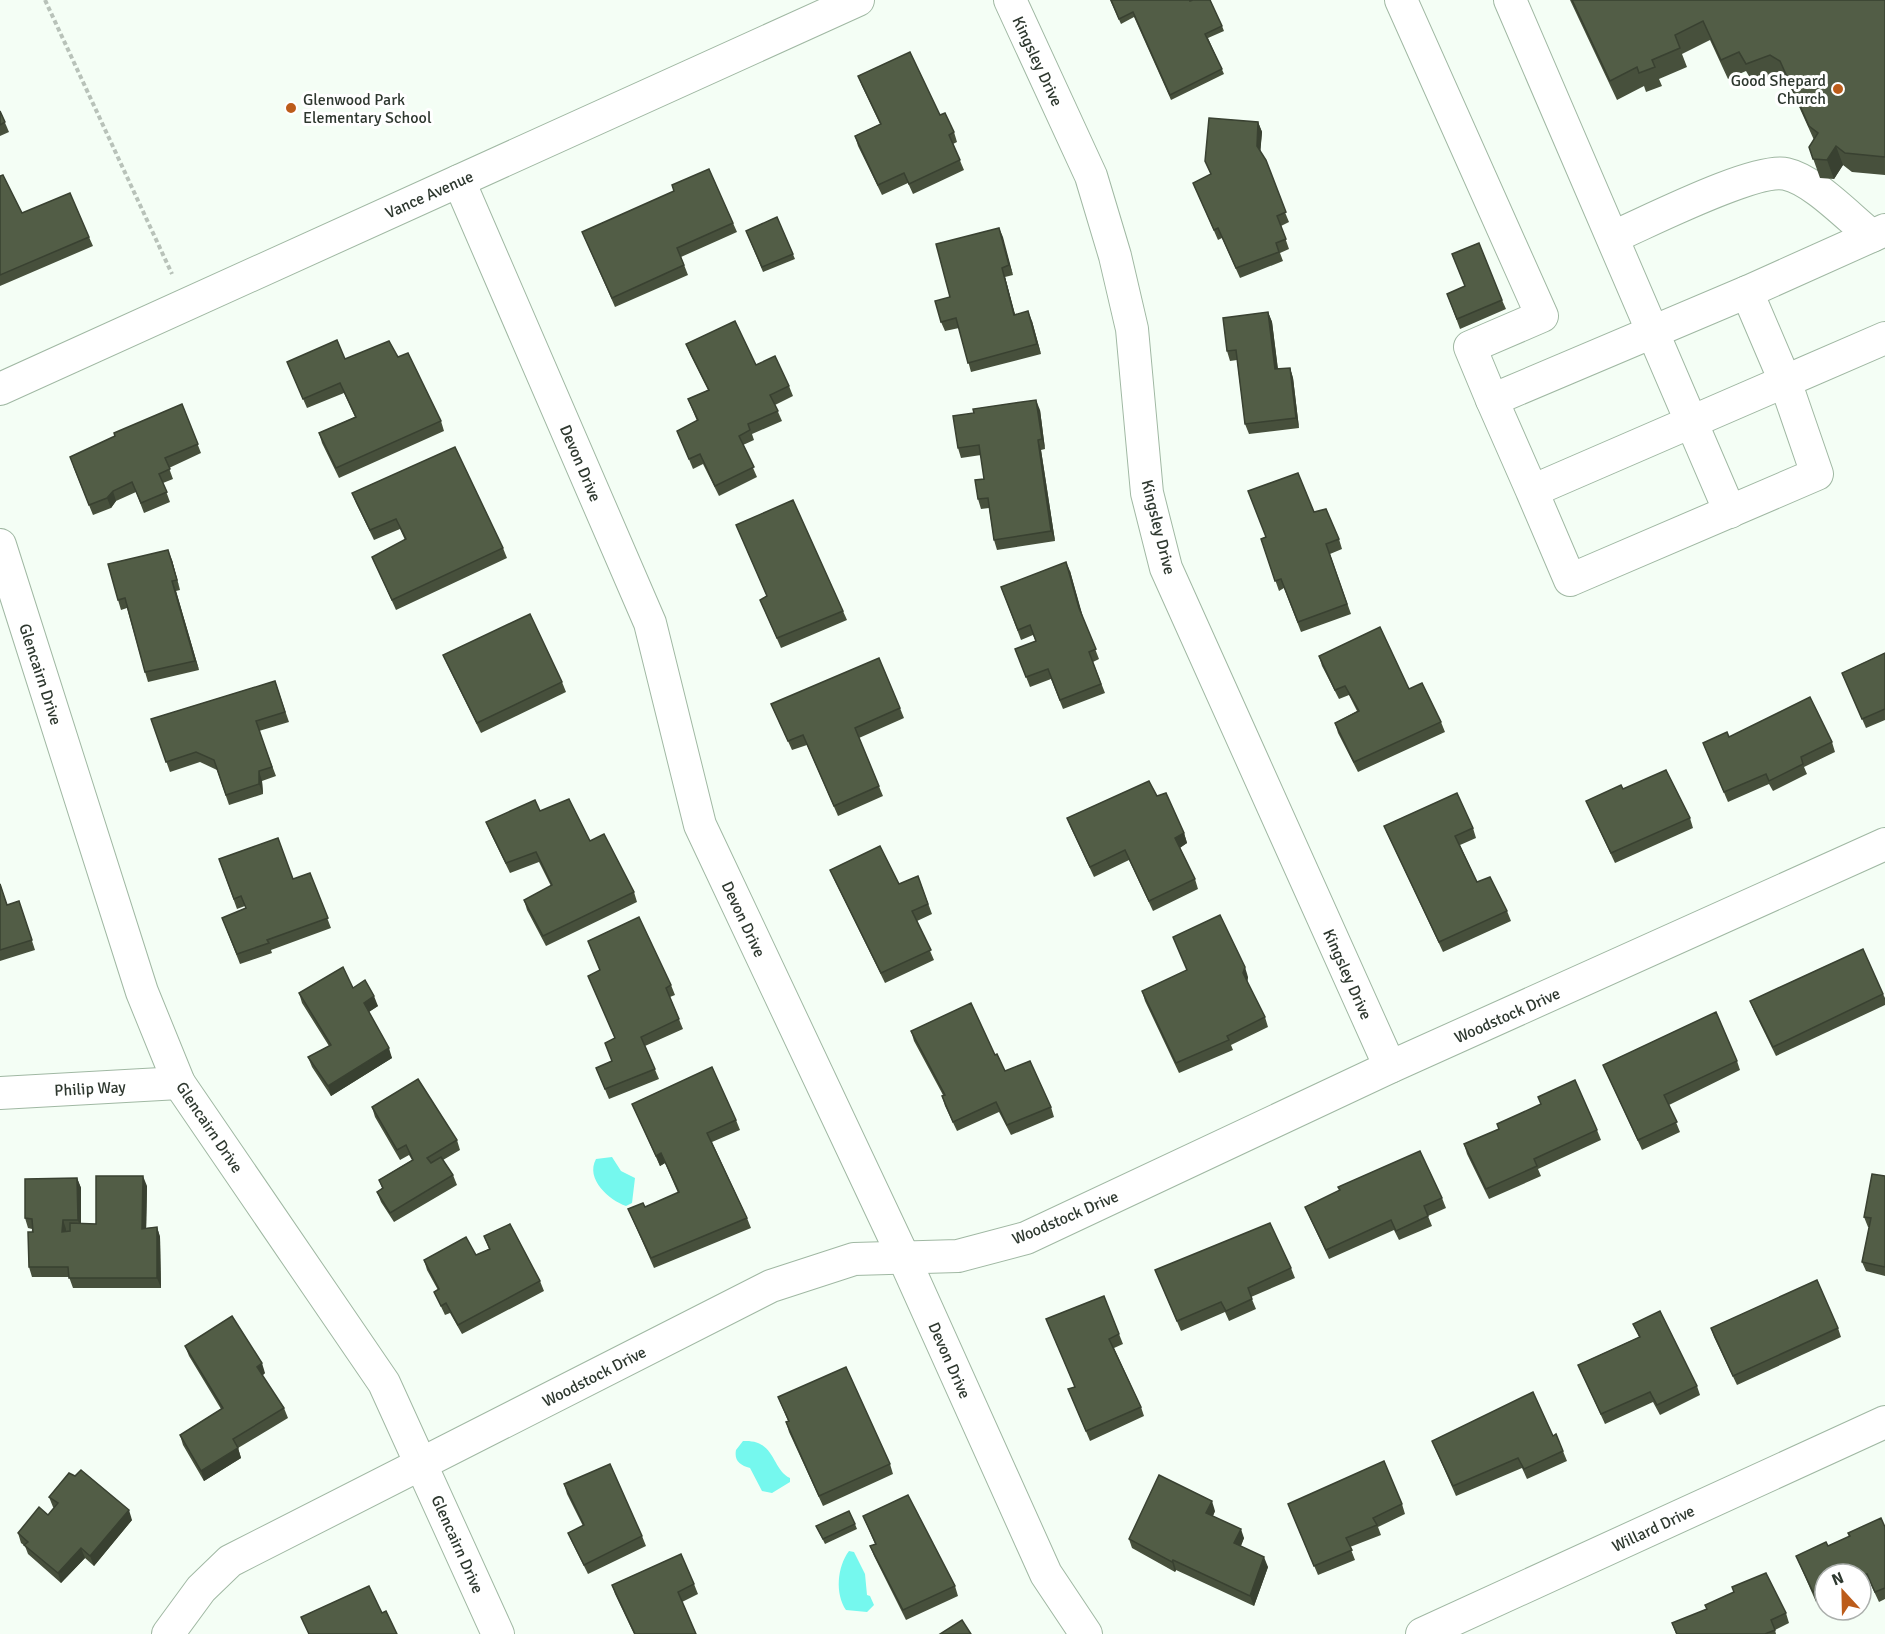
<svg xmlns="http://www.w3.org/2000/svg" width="1885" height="1634" font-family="Signika,sans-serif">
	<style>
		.water { fill: #75f8ee }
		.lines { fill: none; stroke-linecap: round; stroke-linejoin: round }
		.minor-casing { stroke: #a0b8a3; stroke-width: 34 }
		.path { stroke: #b8c2b9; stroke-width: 4; stroke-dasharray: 4.5 3; stroke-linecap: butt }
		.minor { stroke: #fff; stroke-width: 32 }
		.wall { fill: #47503c }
		.shaded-wall { fill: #394131 }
		.building { fill: #525d46; stroke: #394131; stroke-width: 1.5 }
		.poi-dot { fill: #bc5c1a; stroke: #fff; stroke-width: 2 }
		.labels { text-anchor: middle; stroke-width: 6; stroke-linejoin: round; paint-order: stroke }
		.street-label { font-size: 16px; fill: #2e382f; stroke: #fff }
		.poi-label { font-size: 16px; fill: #2e382f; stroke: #fff; text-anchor: end }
	</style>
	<rect width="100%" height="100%" fill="#f4fef5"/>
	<g class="water">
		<path d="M612,1157L621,1171L635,1178L632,1203L626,1206C609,1200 585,1179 596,1159Z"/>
		<path d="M743,1441C776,1439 771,1469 790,1478V1482L772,1493L762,1491L750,1468C740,1465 734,1461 736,1450Z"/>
		<path d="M849,1551L854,1552L865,1574L867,1595L870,1596L874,1605L867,1612L846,1610C835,1594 837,1567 849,1551Z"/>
	</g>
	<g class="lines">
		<defs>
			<g id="minor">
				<path d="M1010,0L1091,176L1115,256L1132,329L1147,493L1166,568L1390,1067"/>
				<path d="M1401,0L1542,316L1470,347L1492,400"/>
				<path d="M1510,0L1730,512"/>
				<path d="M459,181L650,623L700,825L903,1256L1046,1574L1086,1634"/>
				<path d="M1613,237C1646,223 1755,167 1786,174C1814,180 1849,218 1872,236"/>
				<path d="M1747,292L1885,230"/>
				<path d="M0,389L858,0"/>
				<path d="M1532,491L1570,580L1817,474L1785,381L1747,292L1492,400L1532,491C1649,440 1767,389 1885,338"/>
				<path d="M0,545L142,992L179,1083L384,1383L498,1634"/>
				<path d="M0,1093L179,1083"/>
				<path d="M168,1634L201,1589L230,1561L771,1286L854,1259L958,1256L1026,1238L1390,1067L1885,844"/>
				<path d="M1422,1634L1885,1422"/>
			</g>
		</defs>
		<use href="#minor" class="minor-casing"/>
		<path class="path" d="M45,0L172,274"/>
		<use href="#minor" class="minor"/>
	</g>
	<g class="wall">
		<path d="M1110,0H1190L1222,26L1224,31L1208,38L1224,74L1171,100L1134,17L1121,24Z"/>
		<path d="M1570,0H1885V175L1852,172L1843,165L1834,179L1820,178L1809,147L1814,140L1787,80L1776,74L1753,83L1746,71L1728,79L1710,40L1682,54L1687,67L1659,79L1662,86L1646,92L1644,86L1617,100Z"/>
		<path d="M858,76L940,115L954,132L957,142L953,144L964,170L913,194L908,183L882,195L858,146L855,136L880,124L862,86Z"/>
		<path d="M0,111L9,132L0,136Z"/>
		<path d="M1258,122L1262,132L1260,152L1289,222L1281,226L1289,249L1280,253L1283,261L1240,278L1222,238L1218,240L1193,183L1211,174L1205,161Z"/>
		<path d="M0,176L22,213L89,237L93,246L0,286Z"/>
		<path d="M777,217L795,259L763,272L746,231Z"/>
		<path d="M733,223L737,232L681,257L688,275L615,307L582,232Z"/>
		<path d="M999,228L1013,275L1005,277L1015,315L1032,321L1041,354L971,372L959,328L945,331L941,322L950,297Z"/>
		<path d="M1452,254L1502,300L1506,309L1460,329L1447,294L1465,286Z"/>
		<path d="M1268,312L1272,322L1278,369L1290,368L1293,378L1299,428L1249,434L1245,424L1237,360L1230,361L1227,351Z"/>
		<path d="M686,344L756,365L789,386L793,396L775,405L782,421L752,434L754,440L743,445L757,477L719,496L703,464L693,469L677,431L697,421L688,399L708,390L690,354Z"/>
		<path d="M398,357L441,421L444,431L339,478L322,443L319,433L355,417L344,393L307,408L287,362L345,359Z"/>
		<path d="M182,404L201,453L169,468L173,479L163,483L170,502L144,513L136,492L116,501L111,508L93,515L73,466L115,436Z"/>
		<path d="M1040,410L1045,449L1041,450L1055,541L997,550L994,540L989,508L981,509L978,499L984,479L981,455L961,458L958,448Z"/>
		<path d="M352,493L503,548L507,558L396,610L372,557L405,540L400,529L374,540L356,503Z"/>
		<path d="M1314,512L1339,539L1342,549L1330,554L1351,614L1301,632L1284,588L1279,591L1261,539L1266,537Z"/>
		<path d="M736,525L843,611L847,620L781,648L760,600L767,596Z"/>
		<path d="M172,560L180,590L176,591L199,670L148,682L145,672L127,608L121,610L118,600Z"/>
		<path d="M1070,571L1082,615L1099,659L1093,662L1105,693L1063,709L1051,679L1030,687L1015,649L1036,642L1033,635L1021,640L1001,587Z"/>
		<path d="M1885,653V720L1866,728L1842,673Z"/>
		<path d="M443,655L562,682L566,692L481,733L447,664Z"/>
		<path d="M1319,656L1409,689L1441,722L1445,732L1358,772L1338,733L1335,723L1357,711L1349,695L1339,699L1322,666Z"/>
		<path d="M275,681L289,722L259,731L276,776L262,781L263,794L229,805L217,770L200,762L170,772L151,719Z"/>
		<path d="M771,704L900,708L904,718L859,738L883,796L838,816L807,745L792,750Z"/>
		<path d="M1729,737L1832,742L1835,752L1804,767L1807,774L1773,791L1769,784L1728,802L1703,743Z"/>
		<path d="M1623,789L1690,818L1693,828L1615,863L1590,810L1586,801Z"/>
		<path d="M1157,796L1184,833L1187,843L1180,848L1195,879L1198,889L1153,911L1129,860L1094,877L1071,828L1067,818Z"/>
		<path d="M540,811L590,841L634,892L637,902L546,946L527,910L524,900L551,886L539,862L510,873L490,832L486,822Z"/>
		<path d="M1384,826L1473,828L1476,838L1460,845L1477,882L1507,911L1511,921L1443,952L1388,835Z"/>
		<path d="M219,859L293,879L310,873L331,928L271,950L272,953L240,964L222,918L246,909L245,906L237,909Z"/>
		<path d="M830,870L899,884L918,876L932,914L917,921L934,960L885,983L834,879Z"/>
		<path d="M0,883L7,905L19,901L35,950L0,961Z"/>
		<path d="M588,941L671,985L675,995L670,997L683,1029L645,1046L659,1079L609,1099L596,1068L612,1061L605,1043L615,1038L588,976L600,970Z"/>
		<path d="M1248,977L1247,982L1265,1017L1268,1027L1231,1045L1233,1050L1179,1073L1145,1001L1142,991Z"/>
		<path d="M353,988L378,1006L369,1012L392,1058L331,1096L312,1067L308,1057L329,1046L302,1003L299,993Z"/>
		<path d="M1883,994L1885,998V1005L1776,1056L1754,1011L1750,1001Z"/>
		<path d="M911,1031L995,1055L1005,1071L1051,1107L1054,1117L1011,1135L999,1112L957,1131L945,1106L942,1096L943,1095L914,1041Z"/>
		<path d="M1737,1061L1740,1070L1669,1105L1680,1132L1642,1150L1607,1074L1603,1065Z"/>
		<path d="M632,1104L736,1120L740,1130L712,1142L747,1218L751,1228L654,1268L628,1209L645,1207L678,1193L665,1163L660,1166Z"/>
		<path d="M372,1107L457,1140L460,1150L443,1160L453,1175L457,1185L394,1222L381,1202L377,1192L382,1188L379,1180L412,1160L409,1155L400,1160L375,1117Z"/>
		<path d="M1497,1124L1597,1130L1601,1140L1538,1169L1541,1176L1489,1199L1467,1154L1464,1144L1499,1129Z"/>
		<path d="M1885,1176V1276L1866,1271L1862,1262L1869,1227H1868L1864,1217Z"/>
		<path d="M77,1178L81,1188V1223L96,1224L147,1186L146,1228L157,1227L160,1237L161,1288H73L69,1277H32L29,1267L32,1229L28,1228L25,1218Z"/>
		<path d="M1442,1198L1446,1208L1428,1216L1432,1226L1399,1240L1394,1230L1329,1259L1309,1216L1305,1207Z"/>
		<path d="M484,1236L540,1281L544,1291L462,1334L450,1313L445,1315L434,1292L438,1290L427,1270L424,1260L476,1255L489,1249Z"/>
		<path d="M1291,1268L1295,1278L1251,1297L1256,1309L1229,1321L1225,1312L1181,1331L1155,1270Z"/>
		<path d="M1104,1296L1123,1344L1114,1348L1141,1407L1144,1416L1090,1441L1068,1389L1075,1387L1046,1319Z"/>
		<path d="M1633,1324L1697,1386L1700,1395L1660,1415L1653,1402L1605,1424L1578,1365L1639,1337Z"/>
		<path d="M1711,1328H1838L1841,1337L1737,1385L1714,1337Z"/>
		<path d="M185,1346L265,1373L262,1376L284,1408L288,1418L238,1448L241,1458L204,1481L183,1445L180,1435L221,1409L189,1356Z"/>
		<path d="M778,1397L890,1464L893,1474L823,1506L789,1432L786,1422L788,1421Z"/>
		<path d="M1556,1434L1567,1461L1527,1479L1522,1468L1456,1496L1432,1441L1553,1436Z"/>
		<path d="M564,1484L642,1536L646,1546L588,1574L572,1542L568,1533L583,1526L567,1494Z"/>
		<path d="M49,1497L132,1520L94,1566L85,1558L61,1583L28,1554L25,1546L21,1543L18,1533L48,1515L54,1508L53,1507Z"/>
		<path d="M1288,1504H1402L1405,1514L1378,1527L1381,1535L1350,1547L1355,1560L1318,1575Z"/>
		<path d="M1215,1511L1213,1516L1244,1538L1241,1546L1268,1567L1254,1606L1176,1570L1175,1572L1132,1548L1129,1539Z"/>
		<path d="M863,1516L955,1586L958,1596L906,1620L874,1556L870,1546L875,1544Z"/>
		<path d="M855,1524L857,1529L825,1544L816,1526Z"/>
		<path d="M1885,1527V1599L1879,1602L1870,1583L1861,1588V1574H1825V1597L1816,1602L1796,1556L1828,1546L1849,1537L1848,1533Z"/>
		<path d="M694,1584L698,1594L682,1602L696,1634H634L615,1594L612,1585Z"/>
		<path d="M1786,1613L1789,1623L1775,1630L1776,1634H1676L1672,1623Z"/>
	</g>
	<g class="shaded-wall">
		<path d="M1258,122L1262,132L1260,156L1257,146Z"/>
		<path d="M1836,146L1843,165L1834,179L1827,160Z"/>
		<path d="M999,228L1003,237L1013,275L1009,265Z"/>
		<path d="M1002,268L1005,277L1018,325L1014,315Z"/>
		<path d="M1028,311L1032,321L1041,354L1037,344Z"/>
		<path d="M1268,312L1272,322L1279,379L1275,369Z"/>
		<path d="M1290,368L1293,378L1299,428L1296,418Z"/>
		<path d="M1036,400L1040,410L1045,449L1042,439Z"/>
		<path d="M1038,440L1041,450L1055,541L1051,531Z"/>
		<path d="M113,491L116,501L111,508L107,498Z"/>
		<path d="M168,550L172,560L180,590Z"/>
		<path d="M1066,562L1070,571L1083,617L1079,608Z"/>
		<path d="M172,581L176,591L199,670L195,661Z"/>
		<path d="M259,771L262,781L263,794L259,784Z"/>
		<path d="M1184,833L1187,843L1179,848L1175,838Z"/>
		<path d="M1245,967L1248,977L1247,983L1243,973Z"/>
		<path d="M374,996L378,1006L367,1013L364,1003Z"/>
		<path d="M389,1048L392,1058L331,1096L328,1086Z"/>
		<path d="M661,1153L665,1163L660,1166L656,1156Z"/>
		<path d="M143,1176L147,1186L146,1238L142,1229Z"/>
		<path d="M77,1178L81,1188V1230L78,1220Z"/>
		<path d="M63,1220L66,1229V1241L62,1232Z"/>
		<path d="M157,1227L160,1237L161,1288L157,1278Z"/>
		<path d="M262,1363L265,1373L260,1377L257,1367Z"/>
		<path d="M238,1448L241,1458L204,1481L201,1471Z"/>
		<path d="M1212,1501L1215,1511L1210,1522L1206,1513Z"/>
		<path d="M129,1510L132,1520L94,1566L90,1556Z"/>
		<path d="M1241,1529L1244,1538L1238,1552L1234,1543Z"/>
		<path d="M81,1548L85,1558L61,1583L58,1573Z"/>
		<path d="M1264,1557L1268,1567L1254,1606L1250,1596Z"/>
		<path d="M1173,1560L1176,1570L1175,1572L1172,1562Z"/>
	</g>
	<g class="building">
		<path d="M1111,0H1190V1L1193,0H1210L1222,26L1205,34L1222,69L1170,95L1133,12L1119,19Z"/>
		<path d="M1572,0H1885V157L1845,153L1836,146L1827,160L1813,159L1809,147L1818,133L1809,126L1780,61L1770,55L1746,64L1739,52L1721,60L1703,21L1675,35L1680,48L1652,60L1655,67L1639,73L1637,67L1610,81Z"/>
		<path d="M910,52L940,115L945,113L954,132L949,135L960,160L909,184L904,173L878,185L855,136L881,124L858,76Z"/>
		<path d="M0,111L5,122L0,125Z"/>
		<path d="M1209,118L1258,122L1257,146L1266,160L1286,212L1277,216L1286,239L1276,243L1279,252L1236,268L1218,228L1214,230L1193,183L1211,174L1205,161Z"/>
		<path d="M709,169L733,223L677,248L684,265L612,298L582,232L674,191L672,185Z"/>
		<path d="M3,175L22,213L70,193L89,237L0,275V176Z"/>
		<path d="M777,217L793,254L762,267L746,231Z"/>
		<path d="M999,228L1009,265L1002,268L1014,315L1028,311L1037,344L968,363L956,318L941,322L935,301L950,297L936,244Z"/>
		<path d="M1479,243L1502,300L1457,319L1447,294L1465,286L1452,254Z"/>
		<path d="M1268,312L1275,369L1290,368L1296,418L1245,424L1236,350L1227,351L1223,318Z"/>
		<path d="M735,321L756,365L775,356L789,386L770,395L778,411L748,424L750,430L739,436L754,467L715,486L700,454L689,459L677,431L698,420L688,399L709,390L686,344Z"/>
		<path d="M337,340L345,359L389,341L398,357L408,353L441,421L336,468L319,433L356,417L340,383L303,399L287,362Z"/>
		<path d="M1036,400L1042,439L1038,440L1051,531L994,540L988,498L978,499L975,480L984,479L979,445L958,448L953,416L974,413L973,409Z"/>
		<path d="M182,404L198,444L165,458L170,469L159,474L167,492L141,503L132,482L113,491L107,498L89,505L70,457L115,436L114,433Z"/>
		<path d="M455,447L503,548L392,600L372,557L406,539L396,519L370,530L352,493Z"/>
		<path d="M1298,473L1314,512L1326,509L1339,539L1326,544L1347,604L1298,622L1281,579L1275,581L1261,539L1266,537L1248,491Z"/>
		<path d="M793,500L843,611L777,638L760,600L767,596L736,525Z"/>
		<path d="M168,550L177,580L172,581L195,661L145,672L125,598L118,600L108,564Z"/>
		<path d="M1066,562L1079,608L1096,649L1089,652L1101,684L1060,700L1048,669L1026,677L1015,649L1036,641L1030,625L1018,630L1001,587Z"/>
		<path d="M530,614L562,682L477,723L443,655Z"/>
		<path d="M1380,627L1409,689L1422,683L1441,722L1354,762L1335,723L1359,711L1345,686L1335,690L1319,656Z"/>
		<path d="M1885,653V709L1862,719L1842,673Z"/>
		<path d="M879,658L900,708L855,728L879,786L834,806L803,735L788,741L771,704Z"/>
		<path d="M275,681L285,712L256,721L272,767L259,771V784L226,795L214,760L196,752L166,762L151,719Z"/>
		<path d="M1810,697L1832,742L1801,757L1803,764L1769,781L1766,774L1724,792L1703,743L1727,732L1729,737Z"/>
		<path d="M1666,770L1690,818L1611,853L1586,801L1621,785L1623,789Z"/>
		<path d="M1149,781L1157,796L1166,793L1184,833L1175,838L1195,879L1149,901L1125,850L1090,867L1067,818Z"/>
		<path d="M1457,793L1473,828L1455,836L1477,882L1490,877L1507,911L1439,942L1384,826Z"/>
		<path d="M569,799L590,841L604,834L634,892L543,936L524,900L552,885L536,852L506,863L486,822L535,800L540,811Z"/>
		<path d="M278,838L293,879L310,873L328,918L267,940L269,943L237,954L222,918L246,908L241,896L234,899L219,859Z"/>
		<path d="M880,846L899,884L918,876L928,904L912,911L931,950L881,973L830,870Z"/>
		<path d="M0,884L7,905L19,901L32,940L0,950Z"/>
		<path d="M1220,915L1245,967L1243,973L1265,1017L1227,1036L1229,1040L1176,1063L1142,991L1187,970L1173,937Z"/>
		<path d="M639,917L671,985L666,988L679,1019L641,1037L655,1069L605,1089L596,1068L612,1061L605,1043L615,1038L588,976L600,970L588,941Z"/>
		<path d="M1863,949L1883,994L1773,1047L1750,1001Z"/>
		<path d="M343,967L353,988L365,980L374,996L364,1003L389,1048L328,1086L308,1057L331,1045L299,993Z"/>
		<path d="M971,1003L995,1055L997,1054L1005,1071L1030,1061L1051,1107L1007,1125L996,1102L953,1122L942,1096L945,1095L911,1031Z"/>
		<path d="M1716,1012L1737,1061L1664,1095L1677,1122L1638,1140L1603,1065Z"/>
		<path d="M712,1067L736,1120L707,1133L747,1218L651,1258L628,1209L643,1203L645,1207L679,1192L661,1153L656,1156L632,1104Z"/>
		<path d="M418,1079L457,1140L427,1158L431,1163L441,1157L453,1175L390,1213L377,1192L383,1188L379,1180L413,1160L406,1145L397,1150L372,1107Z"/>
		<path d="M1575,1080L1597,1130L1534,1159L1537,1166L1486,1189L1464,1144L1499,1129L1497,1124L1541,1104L1538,1097Z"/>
		<path d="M1420,1151L1442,1198L1424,1206L1428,1216L1396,1231L1391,1220L1326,1250L1305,1207L1340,1190L1338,1187Z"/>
		<path d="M1872,1174L1885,1176V1267L1862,1262L1871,1218L1864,1217Z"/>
		<path d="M96,1176H143L142,1229L157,1227V1278H69L68,1267H29L28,1232H33L32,1219L25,1218V1179L77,1178L78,1220H63L62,1232L70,1231V1223L96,1224Z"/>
		<path d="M1270,1223L1291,1268L1248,1288L1252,1299L1226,1311L1221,1302L1177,1321L1155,1270Z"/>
		<path d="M510,1224L540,1281L458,1325L446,1303L441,1306L434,1292L439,1289L424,1260L466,1237L476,1255L490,1249L484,1236Z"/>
		<path d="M1817,1280L1838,1328L1733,1376L1711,1328Z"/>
		<path d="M1104,1296L1119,1334L1109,1339L1141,1407L1086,1431L1068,1389L1075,1387L1046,1319Z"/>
		<path d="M1660,1311L1697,1386L1657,1405L1650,1392L1601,1414L1578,1365L1640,1337L1633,1324Z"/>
		<path d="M232,1316L262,1363L257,1367L284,1408L233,1439L238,1448L201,1471L180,1435L223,1408L185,1346Z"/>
		<path d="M846,1367L890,1464L819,1496L786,1422L789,1421L778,1397Z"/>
		<path d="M1533,1392L1553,1436L1556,1434L1563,1451L1524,1469L1518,1458L1453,1486L1432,1441Z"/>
		<path d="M1384,1461L1402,1504L1373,1518L1377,1525L1346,1538L1352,1550L1314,1566L1288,1504Z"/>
		<path d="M610,1464L642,1536L584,1565L568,1533L584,1525L564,1484Z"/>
		<path d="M81,1470L129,1510L90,1556L81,1548L58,1573L24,1545L28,1542L18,1533L39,1507L48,1515L58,1503L49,1497L69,1473L75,1476Z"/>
		<path d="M1159,1475L1212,1501L1206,1513L1241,1529L1234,1543L1264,1557L1250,1596L1173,1560L1172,1562L1129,1539Z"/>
		<path d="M908,1495L955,1586L903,1610L870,1546L876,1544L863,1516Z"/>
		<path d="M849,1511L855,1524L823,1539L816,1526Z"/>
		<path d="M1881,1518L1885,1527V1588L1875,1592L1867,1574L1861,1576V1574H1825V1586L1813,1592L1796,1556L1826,1542L1828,1546L1850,1536L1848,1533Z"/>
		<path d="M681,1554L694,1584L678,1592L696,1634H635L612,1585Z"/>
		<path d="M1766,1573L1786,1613L1771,1620L1775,1630L1765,1634H1677L1672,1623L1707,1609L1705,1605L1734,1592L1732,1587Z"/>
		<path d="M369,1586L382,1613L386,1611L397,1634H309L301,1617Z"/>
		<path d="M962,1620L971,1634H940Z"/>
	</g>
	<g class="poi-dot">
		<circle cx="1838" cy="89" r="6"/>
		<circle cx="291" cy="108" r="6"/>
	</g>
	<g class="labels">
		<g class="street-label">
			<text transform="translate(1038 61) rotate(65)" y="6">Kingsley Drive</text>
			<text transform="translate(429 194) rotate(-24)" y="6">Vance Avenue</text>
			<text transform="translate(581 463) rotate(67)" y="6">Devon Drive</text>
			<text transform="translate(1159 527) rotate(76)" y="6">Kingsley Drive</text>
			<text transform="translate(41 674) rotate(72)" y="6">Glencairn Drive</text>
			<text transform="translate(744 919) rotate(65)" y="6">Devon Drive</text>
			<text transform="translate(1348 974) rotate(66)" y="6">Kingsley Drive</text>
			<text transform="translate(1507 1015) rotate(-24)" y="6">Woodstock Drive</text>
			<text transform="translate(90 1088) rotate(-3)" y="6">Philip Way</text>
			<text transform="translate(210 1127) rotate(56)" y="6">Glencairn Drive</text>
			<text transform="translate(1065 1217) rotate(-23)" y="6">Woodstock Drive</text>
			<text transform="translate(950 1360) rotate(66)" y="6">Devon Drive</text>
			<text transform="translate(594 1376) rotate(-27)" y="6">Woodstock Drive</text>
			<text transform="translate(1653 1528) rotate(-25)" y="6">Willard Drive</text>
			<text transform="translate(458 1544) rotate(66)" y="6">Glencairn Drive</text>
		</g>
		<g class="poi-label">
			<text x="1826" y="86">Good Shepard<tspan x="1826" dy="18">Church</tspan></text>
			<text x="303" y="105" text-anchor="start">Glenwood Park<tspan x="303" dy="18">Elementary School</tspan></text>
		</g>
	</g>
	<g transform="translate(1843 1592) rotate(338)"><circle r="28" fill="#ffffff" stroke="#abafac" stroke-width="1.5"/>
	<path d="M0-4.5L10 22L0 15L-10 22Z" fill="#bc5c1a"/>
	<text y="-9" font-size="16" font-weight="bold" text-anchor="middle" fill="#2e382f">N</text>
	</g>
</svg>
